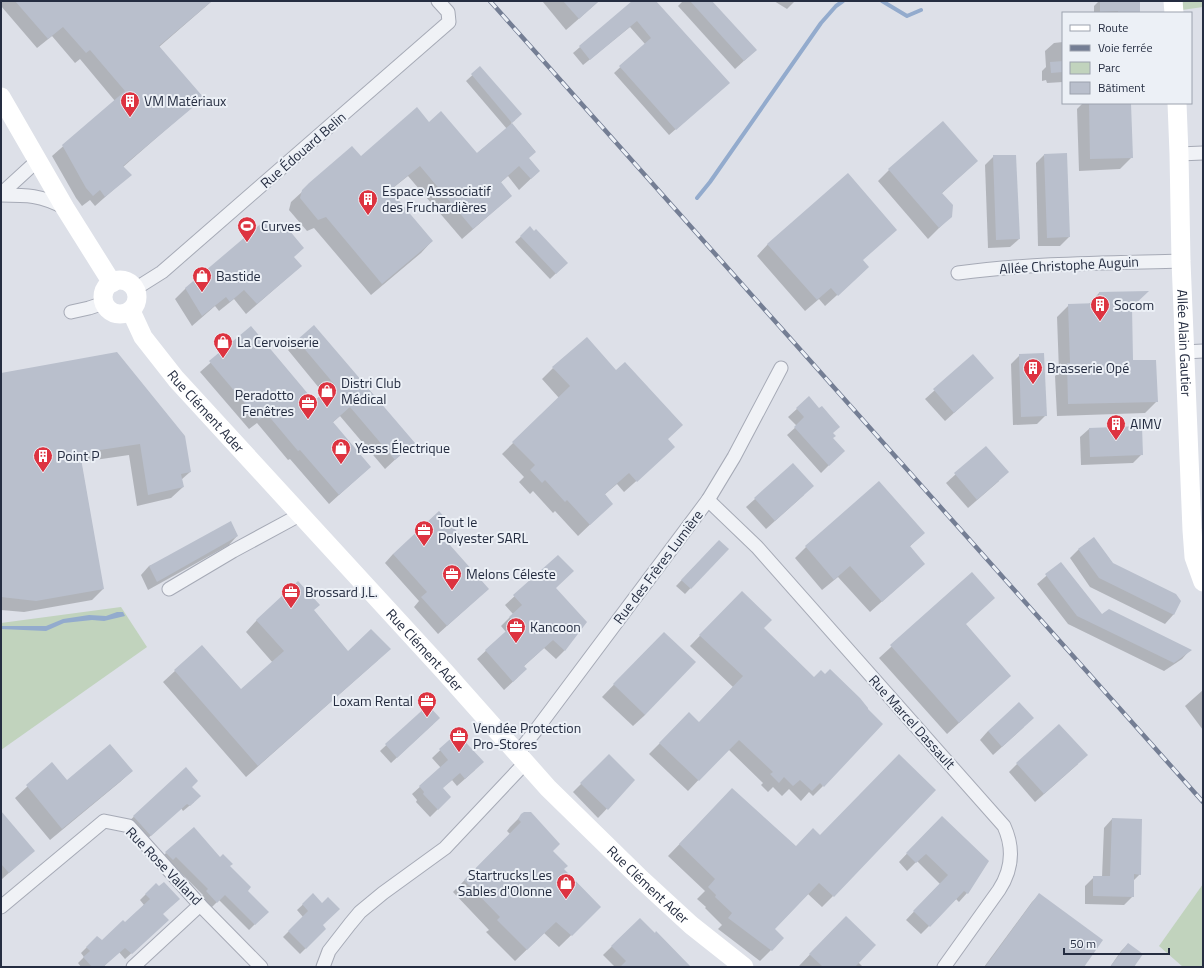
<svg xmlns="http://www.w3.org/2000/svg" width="1204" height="968" font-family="'Titillium Web',sans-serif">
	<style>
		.green { fill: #c1d3bd }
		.water { fill: #93abcd }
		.shadow { fill: #0003 }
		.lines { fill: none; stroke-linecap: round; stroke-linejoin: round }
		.stream { stroke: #93abcd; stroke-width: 4 }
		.building { fill: #b9bfcc }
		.street-casing { stroke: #a6aab6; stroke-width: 15 }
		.street { stroke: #f0f2f6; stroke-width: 13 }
		.secondary { stroke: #fff; stroke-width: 19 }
		.rail-casing { stroke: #747e94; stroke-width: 4.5 }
		.rail { stroke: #ecf0f6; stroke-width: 3; stroke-dasharray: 9; stroke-linecap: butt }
		.labels { text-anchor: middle; stroke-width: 4; stroke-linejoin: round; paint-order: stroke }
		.poi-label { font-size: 14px; fill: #252d41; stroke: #ecf0f6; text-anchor: start }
		.street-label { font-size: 14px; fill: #252d41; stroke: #ecf0f6 }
	</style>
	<rect width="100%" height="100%" fill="#dde0e8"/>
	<g class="green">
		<path d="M1183,1H1203V7L1182,10Z"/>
		<path d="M121,607L147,647L1,750V623Z"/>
		<path d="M1203,884V967H1183L1159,946Z"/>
	</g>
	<path class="water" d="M117,612H123L125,616L104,621L92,620L64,623L46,631L1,629V626H46L63,619L89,615L106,616Z"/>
	<g class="shadow">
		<path d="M1,1H212L159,47L202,98L123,167L130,175L95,206L90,200L82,206L76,198L52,156L115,101L80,59L75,63L52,36L37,48L1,6Z"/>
		<path d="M544,1H599L566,30L543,2Z"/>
		<path d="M634,1H655L722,89L669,135L614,73L645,44L630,27L583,65L573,53Z"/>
		<path d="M683,1H711L756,50L735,69L678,6Z"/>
		<path d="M774,1H795L787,9Z"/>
		<path d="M1099,1H1139V13H1094V6Z"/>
		<path d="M1063,42V82L1047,83L1046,80L1042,81V71L1046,67L1045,51L1054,43Z"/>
		<path d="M1203,51V63L1202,57Z"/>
		<path d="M480,68L515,120L511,123L535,151L528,158L539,171L519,190L508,176L500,183L511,196L462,239L408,176L389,191L432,241L421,253L371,295L314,228L307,231L289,210L291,202L303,191L361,157L429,123L476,154L507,129L466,81Z"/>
		<path d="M1083,103H1130L1132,157L1120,169L1079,171L1077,109Z"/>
		<path d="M1044,155L1069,237L1060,246H1038L1036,163Z"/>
		<path d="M994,156L1019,239L1010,247L988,248L985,165Z"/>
		<path d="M977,161L941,194L951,216L928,239L878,181L889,170Z"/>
		<path d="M530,228L567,263L550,279L515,242Z"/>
		<path d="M768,244L868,267L825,306L819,299L805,311L757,256Z"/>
		<path d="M293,257L301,266L246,314L234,299L219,311L215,306L192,326L175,299L186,288Z"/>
		<path d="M1099,293L1131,308L1132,361L1157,401L1145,413L1057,416L1055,376L1059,372L1057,317L1069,305L1089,304Z"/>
		<path d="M251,327L314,402L324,394L288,350L314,327L413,443L385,469L340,416L332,423L370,467L329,504L290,459L288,460L257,423L249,429L200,372Z"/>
		<path d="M116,353L190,472L181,480L183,487L171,498L137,506L129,455L81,462L103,589L92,600L24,612L1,610V374Z"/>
		<path d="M1020,355L1046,415L1037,424L1013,425L1011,364Z"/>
		<path d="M973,356L993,378L945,421L925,399Z"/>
		<path d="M553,368L667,440L662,458L624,492L617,484L604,495L600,515L578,536L555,511L553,513L533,491L530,494L519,482L524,477L502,454L559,398L542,379Z"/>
		<path d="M809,398L832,433V438L835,459L821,473L787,435L797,426L788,417Z"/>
		<path d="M1089,429L1142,454L1133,463L1081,465L1080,437Z"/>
		<path d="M986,447L999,481L968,508L946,483Z"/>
		<path d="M804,495L766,529L746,507L755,499Z"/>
		<path d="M924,533L909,547L912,575L870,612L838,577L822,590L795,558L806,547Z"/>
		<path d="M237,536L229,545L148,590L141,575L149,566Z"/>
		<path d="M1094,539L1113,564L1180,601L1173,615L1165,624L1090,587L1070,558L1078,550Z"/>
		<path d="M719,541L727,549L685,594L676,586Z"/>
		<path d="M448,545L479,597L438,634L414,607L419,601L385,563L393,554Z"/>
		<path d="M558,556L555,588L585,622L564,651L556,659L544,648L523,667L517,678L504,690L477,659L506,632L501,626L513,614L505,605Z"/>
		<path d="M1061,563L1102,616L1190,650L1182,659L1164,671L1068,624L1037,584Z"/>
		<path d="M972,573L965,625L998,687L947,734L879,658Z"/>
		<path d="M742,592L763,628L823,786L813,796L809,792L801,801L789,789L782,796L773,787L768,792L761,785L763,783L728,749L688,791L649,754L689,714L699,723L733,687L690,646Z"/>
		<path d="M313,610L348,652L378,660L246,777L163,682L202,646L241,690L273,663L246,632L257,620Z"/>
		<path d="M652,645L645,715L633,726L602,697Z"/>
		<path d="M1203,690V730L1185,706Z"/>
		<path d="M428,706L433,724L391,763L380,751Z"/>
		<path d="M1024,727L993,755L980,740L988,731Z"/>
		<path d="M457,734L475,770L457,786L452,780L442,788L443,804L430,817L416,802L417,800L412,794L441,768L432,758Z"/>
		<path d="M609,756L634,780L598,818L573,792Z"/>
		<path d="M52,764L67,782L132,771L120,782L50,840L15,798Z"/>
		<path d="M1017,764H1078L1035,802L1009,772Z"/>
		<path d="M186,769L194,802L183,811L181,808L145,841L128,822Z"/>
		<path d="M721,801L796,847L820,837L833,896L822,907L808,894L774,929L771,950L760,961L718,929L722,925L705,908L706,907L697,899L705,891L668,856Z"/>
		<path d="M1,813L33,851L1,880Z"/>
		<path d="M522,815L552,851L563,869L600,907L559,947L544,933L515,961L486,932L489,930L453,892L510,834L507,831L510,827Z"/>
		<path d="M1112,819L1140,874L1133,881V896L1124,905L1085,904V886L1094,877H1102L1104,828Z"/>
		<path d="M934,825L988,861L967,893L959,902L956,899L921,934L906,920L940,884L917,861L907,871L899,862Z"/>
		<path d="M166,853L229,866L246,891L267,912L249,930L219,900L211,908L201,897L203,895L170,862L161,858Z"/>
		<path d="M156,884L162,914V925L125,959L119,952L103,967H81L78,963L84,957L81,953L97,937L102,942L125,923L144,905L140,900Z"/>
		<path d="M313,895L321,925L325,929L300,954L283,937L303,917L297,910Z"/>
		<path d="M1039,895L1083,967H984L1032,902Z"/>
		<path d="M640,919L689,967H615L603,955Z"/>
		<path d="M834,929L858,962L863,967H799V966Z"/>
		<path d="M1128,944L1133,967H1110L1121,951Z"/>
	</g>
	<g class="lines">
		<g class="stream">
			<path d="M882,1L907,16L921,10"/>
			<path d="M697,198L710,182L821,23L836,6L843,1"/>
		</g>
	</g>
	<g class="building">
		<path d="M15,1H212L159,46L204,98L123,166L132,175L105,197L100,190L93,196L86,188L62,145L125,91L90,50L86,53L63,27L48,39Z"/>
		<path d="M563,1H599L579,19Z"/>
		<path d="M632,1H656L730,83L676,130L619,66L651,38L637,21L590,60L579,46Z"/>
		<path d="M690,1H712L757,50L744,61Z"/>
		<path d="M1100,1H1140V13H1118V11L1100,12Z"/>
		<path d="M1063,61V72L1051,73L1050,62Z"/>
		<path d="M480,66L522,114L512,123L471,74Z"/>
		<path d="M1089,103H1131L1133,158L1090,159Z"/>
		<path d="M417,107L429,122L441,111L477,153L512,123L536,152L529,158L540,171L531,179L519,166L501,182L512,196L473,229L420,166L390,190L433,241L382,284L326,217L318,220L300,198L302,190L309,183L352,146L361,156Z"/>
		<path d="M943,121L978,161L942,193L953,205L952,217L939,228L888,169Z"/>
		<path d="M1067,153L1070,237L1047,238L1044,154Z"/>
		<path d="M993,155H1016L1020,239L996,240Z"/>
		<path d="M848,173L897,230L863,260L869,267L838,296L831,288L817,300L767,244Z"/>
		<path d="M264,221L273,233L284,224L304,248L294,257L302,266L257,304L244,290L230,302L226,297L202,316L185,288Z"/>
		<path d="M530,226L534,231L536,229L568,263L556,274L520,236Z"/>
		<path d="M1149,291L1132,307L1133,360H1156L1158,402L1068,404L1067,363H1070L1068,304L1099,303V292Z"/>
		<path d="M314,325L415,443L395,460L350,407L333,422L371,467L339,495L300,450L298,451L267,414L259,420L209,361L251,326L314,401L334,384L297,340Z"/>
		<path d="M587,337L616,370L625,362L683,425L668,439L675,447L637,482L629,473L605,494L613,504L590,525L567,500L565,502L545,480L542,483L530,470L535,465L512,442L570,386L552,367Z"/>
		<path d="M117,352L185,436L191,472L181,474L184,487L148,495L140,444L80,453L104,589L36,601L1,597V373Z"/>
		<path d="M1044,353L1047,416L1021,417L1019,354Z"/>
		<path d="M973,354L994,378L954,413L933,389Z"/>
		<path d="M809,396L819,408L822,406L840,427L833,433L836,436L833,438L845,451L829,466L794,427L804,417L796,408Z"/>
		<path d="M1142,426L1143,455L1090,457L1089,428Z"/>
		<path d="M986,446L1009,472L977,500L954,473Z"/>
		<path d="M793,463L814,486L775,521L754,498Z"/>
		<path d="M879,481L925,533L910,546L925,564L882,602L850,566L834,580L805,546Z"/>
		<path d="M439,511L460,535L449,544L489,589L447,626L421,597L427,592L393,554Z"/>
		<path d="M231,521L238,536L157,582L149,566Z"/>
		<path d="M1094,537L1113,563L1176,594L1181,601L1174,615L1099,578L1078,549Z"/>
		<path d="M719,540L729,549L691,589L681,580Z"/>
		<path d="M558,555L574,571L556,588L587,622L565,651L553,640L524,666L527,669L513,682L485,650L515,623L509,617L522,605L513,595Z"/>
		<path d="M1061,562L1102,614L1109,609L1192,650L1174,663L1077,616L1045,574Z"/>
		<path d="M972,572L995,598L966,624L1011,676L959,723L890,645Z"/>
		<path d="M298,581L320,605L314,610L348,651L371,629L391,649L258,766L174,670L202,645L241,689L284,651L256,620Z"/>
		<path d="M742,591L772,620L764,628L814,677L821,670L825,674L830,669L860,698L868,708V709L883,724L824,787L820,783L812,791L800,780L793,786L784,777L779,783L770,774L773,772L739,740L699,781L659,743L689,712L699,722L743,676L699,635Z"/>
		<path d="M664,632L696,662L645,715L613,684Z"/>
		<path d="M1019,702L1034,718L1002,747L988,731Z"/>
		<path d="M428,705L440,718L397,758L385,744Z"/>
		<path d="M1059,724L1088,755L1044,794L1016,763Z"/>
		<path d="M457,733L484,762L465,779L460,773L443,788L451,797L438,810L423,794L424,792L419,786L448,760L439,749Z"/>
		<path d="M110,744L133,771L62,829L26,785L52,762L67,780Z"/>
		<path d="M609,754L635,780L608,810L580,783Z"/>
		<path d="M899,754L936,790L834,897L819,883L775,929L784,938L772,951L728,918L732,913L715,897L716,895L708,887L715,879L679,844L732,788L796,846L813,828L820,835Z"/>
		<path d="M186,767L198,781L192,787L201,796L190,806L187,804L151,836L133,816Z"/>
		<path d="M1,811L35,851L9,873L1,864Z"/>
		<path d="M524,812H531L560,844L553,851L568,866L564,869L601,907L572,936L556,922L527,950L497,920L500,917L464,880L521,822L518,819L521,814Z"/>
		<path d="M942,816L989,861L968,894L964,891L930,927L913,911L948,875L926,854L916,863L906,853Z"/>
		<path d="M1112,818L1142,819L1141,875L1134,874V897L1093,896V876H1110Z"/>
		<path d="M194,827L220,857L223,854L233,864L230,866L251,887L248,891L269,912L255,925L225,895L217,903L206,891L208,889L176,857L173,860L165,852Z"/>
		<path d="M164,882L180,899L163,914L169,920L132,954L125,948L103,967H92L83,957L90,951L86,947L97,936L102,940L123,920L125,922L150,899L145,894L156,883L159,886Z"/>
		<path d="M313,893L322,903L328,897L340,909L323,925L326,929L306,949L288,931L308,911L302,904Z"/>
		<path d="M1039,893L1103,940L1084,967H985Z"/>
		<path d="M846,916L876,945L855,967H823L809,954Z"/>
		<path d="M640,918L655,933L656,931L691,967H620L626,961L611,946Z"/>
		<path d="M1128,943L1143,954L1134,967H1110Z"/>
	</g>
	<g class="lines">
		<defs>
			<g id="street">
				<path d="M1179,154L1203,153"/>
				<path d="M1,194L38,160"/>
				<path d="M1,195C27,195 41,195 65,208"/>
				<path d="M958,273C1032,263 1107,263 1181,261"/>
				<path d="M135,289L162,272L449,22L448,12L438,1"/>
				<path d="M71,312L89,308L104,303"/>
				<path d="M1185,352L1203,351"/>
				<path d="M708,500L757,547L1004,826C1014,848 1012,870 999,890L944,967"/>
				<path d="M169,589L233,551L294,518L299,513"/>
				<path d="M517,754L536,730L708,500L734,457L781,368"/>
				<path d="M1,907L104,821L129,826L200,905L261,967"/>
				<path d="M133,967L200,905"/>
				<path d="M323,967L329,951L350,924L360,912L383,893L445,848L525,763"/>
			</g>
		</defs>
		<use href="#street" class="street-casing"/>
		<use href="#street" class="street"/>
		<g class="secondary">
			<path d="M1173,1L1174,13"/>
			<path d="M1,97L65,208L112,283"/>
			<path id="s1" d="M1177,103L1179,154L1181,261L1192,530L1194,557L1203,582"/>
			<circle cx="120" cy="297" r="17"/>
			<path id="s2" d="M131,311L143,337L176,379L444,671L548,788L641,879L691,925L744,967"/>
		</g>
		<defs>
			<path id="rail" d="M490,1L1203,802"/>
		</defs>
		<use href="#rail" class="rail-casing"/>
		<use href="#rail" class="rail"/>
	</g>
	<defs>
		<symbol id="building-pin" viewBox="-11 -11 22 30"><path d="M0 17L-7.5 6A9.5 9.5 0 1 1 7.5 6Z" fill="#dd3340" stroke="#ecf0f6"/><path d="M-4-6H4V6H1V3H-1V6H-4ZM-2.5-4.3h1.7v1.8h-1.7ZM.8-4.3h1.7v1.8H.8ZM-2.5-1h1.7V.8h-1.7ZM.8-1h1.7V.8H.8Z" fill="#fff"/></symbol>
		<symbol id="stadium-pin" viewBox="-11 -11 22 30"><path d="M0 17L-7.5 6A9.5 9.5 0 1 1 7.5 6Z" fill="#dd3340" stroke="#ecf0f6"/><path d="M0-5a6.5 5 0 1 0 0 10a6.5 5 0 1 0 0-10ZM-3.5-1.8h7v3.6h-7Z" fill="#fff"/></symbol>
		<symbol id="shop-pin" viewBox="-11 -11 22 30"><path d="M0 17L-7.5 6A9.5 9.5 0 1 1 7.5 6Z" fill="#dd3340" stroke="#ecf0f6"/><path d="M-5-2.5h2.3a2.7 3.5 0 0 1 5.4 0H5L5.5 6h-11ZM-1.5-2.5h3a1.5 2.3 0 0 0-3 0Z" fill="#fff"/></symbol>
		<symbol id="office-pin" viewBox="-11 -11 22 30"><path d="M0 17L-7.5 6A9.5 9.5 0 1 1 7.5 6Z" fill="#dd3340" stroke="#ecf0f6"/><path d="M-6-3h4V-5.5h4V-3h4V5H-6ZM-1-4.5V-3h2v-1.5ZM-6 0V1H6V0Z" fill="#fff"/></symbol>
	</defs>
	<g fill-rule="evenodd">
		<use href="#building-pin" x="119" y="90" width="22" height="30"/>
		<use href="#building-pin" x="357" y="188" width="22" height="30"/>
		<use href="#stadium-pin" x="236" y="215" width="22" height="30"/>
		<use href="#shop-pin" x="191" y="265" width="22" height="30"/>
		<use href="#building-pin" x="1089" y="294" width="22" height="30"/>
		<use href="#shop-pin" x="212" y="331" width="22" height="30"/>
		<use href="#building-pin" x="1022" y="357" width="22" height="30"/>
		<use href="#shop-pin" x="316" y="380" width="22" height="30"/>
		<use href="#office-pin" x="297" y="392" width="22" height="30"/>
		<use href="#building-pin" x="1105" y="413" width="22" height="30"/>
		<use href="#shop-pin" x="330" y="437" width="22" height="30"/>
		<use href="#building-pin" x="32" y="445" width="22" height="30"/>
		<use href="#office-pin" x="413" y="519" width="22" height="30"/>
		<use href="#office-pin" x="441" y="563" width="22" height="30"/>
		<use href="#office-pin" x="280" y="581" width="22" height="30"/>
		<use href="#office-pin" x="505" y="616" width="22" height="30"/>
		<use href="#office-pin" x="416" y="690" width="22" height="30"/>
		<use href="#office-pin" x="448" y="725" width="22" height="30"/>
		<use href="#shop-pin" x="555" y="872" width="22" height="30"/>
	</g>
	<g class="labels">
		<g class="poi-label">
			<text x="144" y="106">VM Matériaux</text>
			<text x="382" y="196">Espace Asssociatif<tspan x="382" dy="16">des Fruchardières</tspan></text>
			<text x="261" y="231">Curves</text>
			<text x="216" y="281">Bastide</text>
			<text x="1114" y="310">Socom</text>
			<text x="237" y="347">La Cervoiserie</text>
			<text x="1047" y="373">Brasserie Opé</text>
			<text x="341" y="388">Distri Club<tspan x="341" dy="16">Médical</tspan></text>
			<text x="294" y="400" text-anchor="end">Peradotto<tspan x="294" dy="16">Fenêtres</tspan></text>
			<text x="1130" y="429">AIMV</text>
			<text x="355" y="453">Yesss Électrique</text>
			<text x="57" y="461">Point P</text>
			<text x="438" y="527">Tout le<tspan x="438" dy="16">Polyester SARL</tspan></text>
			<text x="466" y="579">Melons Céleste</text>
			<text x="305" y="597">Brossard J.L.</text>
			<text x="530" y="632">Kancoon</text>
			<text x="413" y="706" text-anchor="end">Loxam Rental</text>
			<text x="473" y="733">Vendée Protection<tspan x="473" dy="16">Pro-Stores</tspan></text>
			<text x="552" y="880" text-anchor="end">Startrucks Les<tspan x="552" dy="16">Sables d'Olonne</tspan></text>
		</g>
		<g class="street-label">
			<text transform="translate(303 150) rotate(-41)" y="5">Rue Édouard Belin</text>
			<text transform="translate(1069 265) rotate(-3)" y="5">Allée Christophe Auguin</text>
			<text dy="5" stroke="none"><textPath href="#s1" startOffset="240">Allée Alain Gautier</textPath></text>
			<text dy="5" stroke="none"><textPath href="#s2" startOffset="126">Rue Clément Ader</textPath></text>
			<text transform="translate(658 567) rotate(-53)" y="5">Rue des Frères Lumière</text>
			<text dy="5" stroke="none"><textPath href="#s2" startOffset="450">Rue Clément Ader</textPath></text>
			<text transform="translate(912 722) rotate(48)" y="5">Rue Marcel Dassault</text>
			<text transform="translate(164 866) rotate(46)" y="5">Rue Rose Valland</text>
			<text dy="5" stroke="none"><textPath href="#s2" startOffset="774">Rue Clément Ader</textPath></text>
		</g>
	</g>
	<rect width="1204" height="968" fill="none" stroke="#252d41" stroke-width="4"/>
	<rect x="1062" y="12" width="130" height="92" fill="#ecf0f6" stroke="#9ca2ae"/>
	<rect x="1070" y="25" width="20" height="6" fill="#ffffff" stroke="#9ca2ae"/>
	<text x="1098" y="32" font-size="12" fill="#252d41">Route</text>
	<rect x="1070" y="45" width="20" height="6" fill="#747e94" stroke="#9ca2ae"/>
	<text x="1098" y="52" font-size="12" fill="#252d41">Voie ferrée</text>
	<rect x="1070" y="62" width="20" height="12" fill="#c1d3bd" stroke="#9ca2ae"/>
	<text x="1098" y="72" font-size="12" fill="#252d41">Parc</text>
	<rect x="1070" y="82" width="20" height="12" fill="#b9bfcc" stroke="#9ca2ae"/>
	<text x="1098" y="92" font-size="12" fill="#252d41">Bâtiment</text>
	<path d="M1064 948v6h105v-6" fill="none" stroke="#252d41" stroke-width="2"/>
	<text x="1070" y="948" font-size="12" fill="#252d41" stroke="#ecf0f6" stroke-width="3" paint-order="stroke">50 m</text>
</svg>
